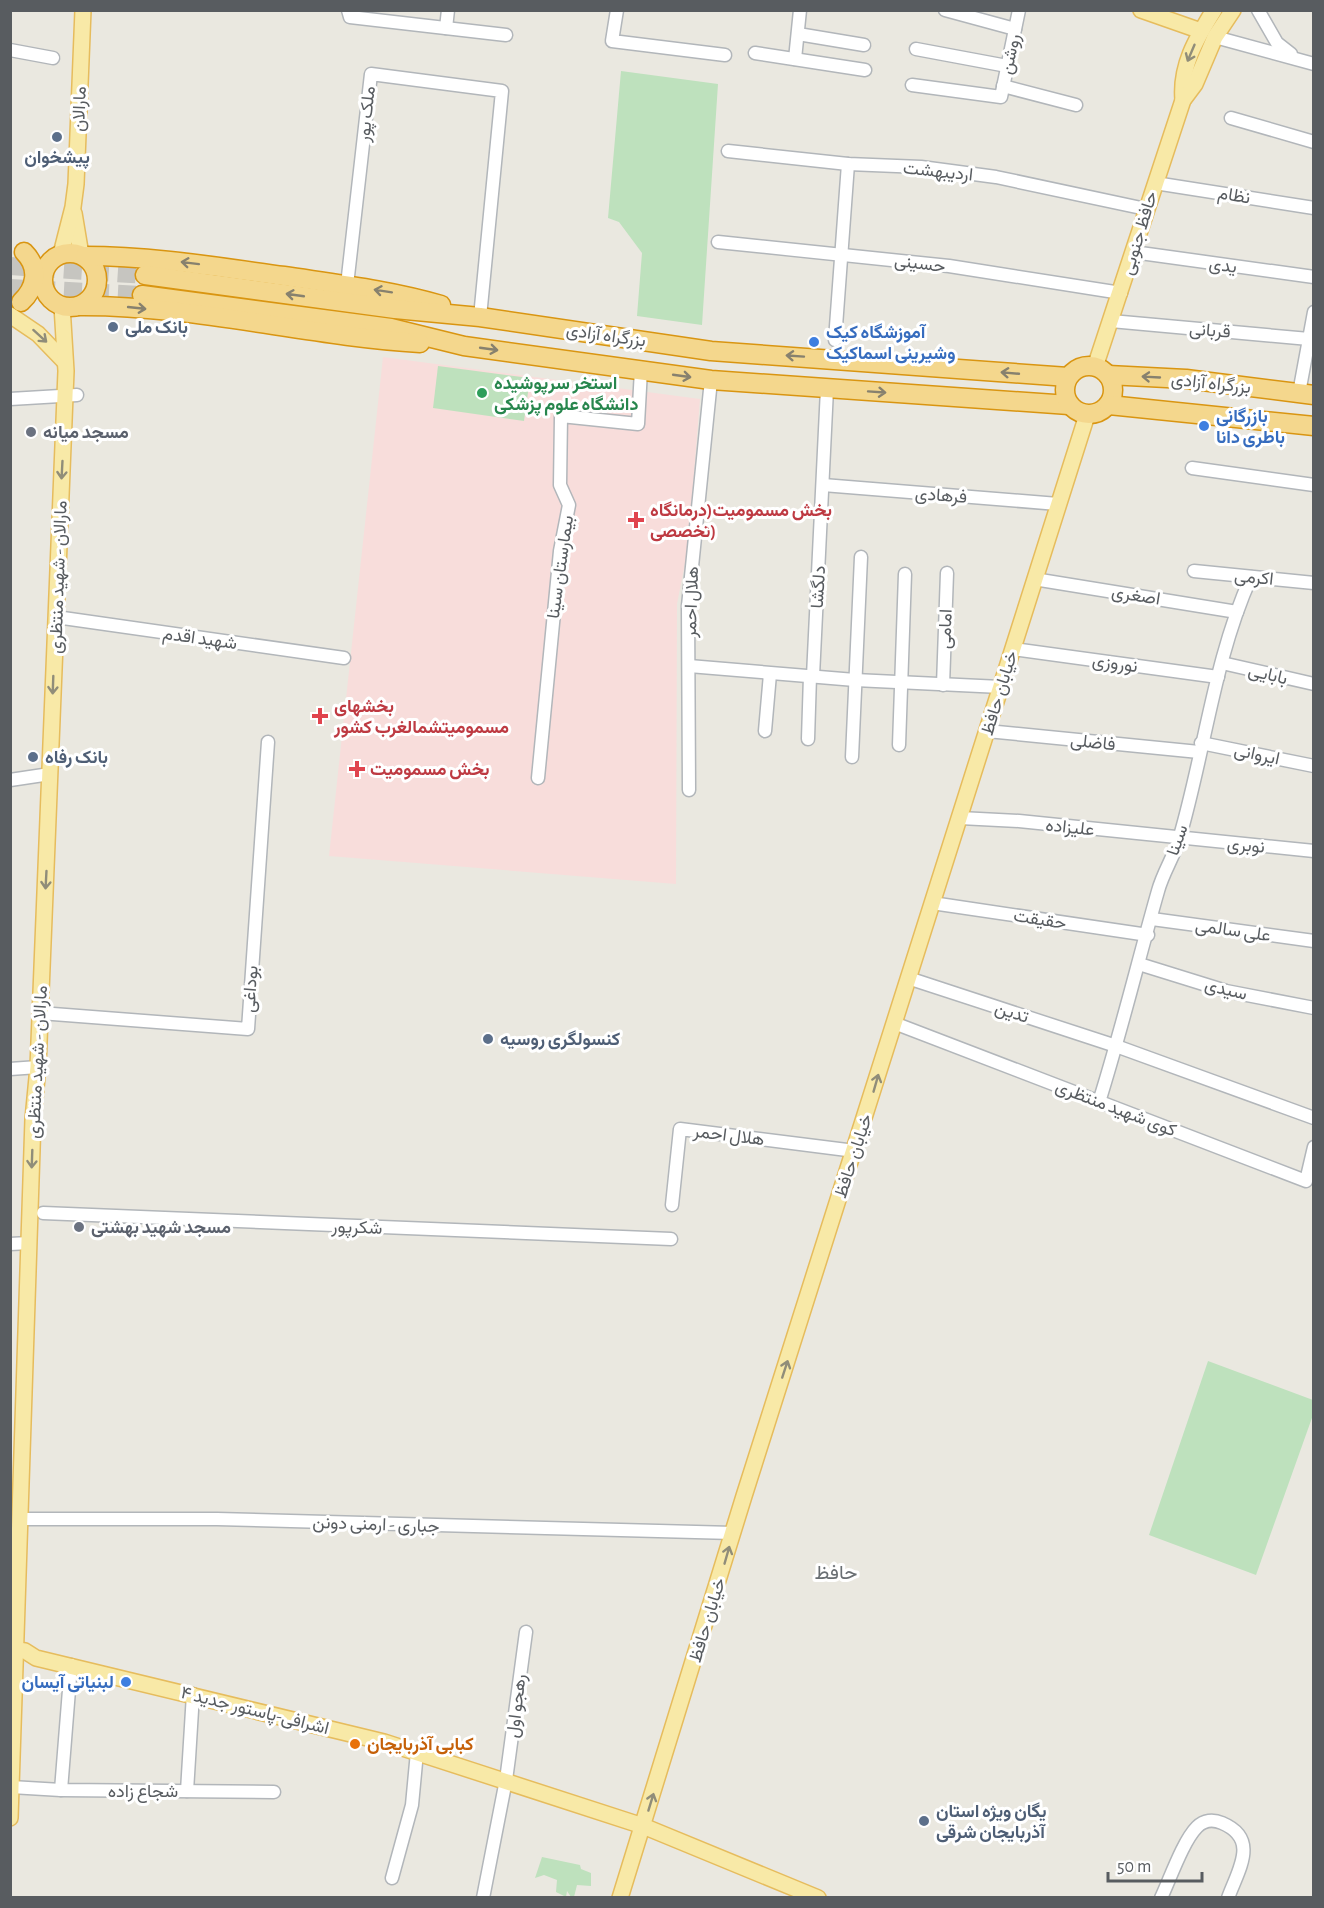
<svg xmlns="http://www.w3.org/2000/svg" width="1324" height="1908" font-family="'Alegreya Sans',Vazirmatn,sans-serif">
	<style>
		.medical { fill: #f8dddb }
		.green { fill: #bee1bd }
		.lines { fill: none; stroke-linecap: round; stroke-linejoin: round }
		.highway-tunnel { stroke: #c6c5c0; stroke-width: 18; stroke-dasharray: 18 9; stroke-linecap: butt }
		.minor-casing { stroke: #b2b6ba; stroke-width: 15 }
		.major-casing { stroke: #e6bc5d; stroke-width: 18 }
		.highway-casing { stroke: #d99511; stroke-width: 21 }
		.minor { stroke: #fff; stroke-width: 12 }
		.major { stroke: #f8e9a7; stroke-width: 15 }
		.highway { stroke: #f4d78d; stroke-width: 18 }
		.oneway { stroke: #908d79 }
		.oneway2 { stroke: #87816e }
		.service-dot { fill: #5c6f8a; stroke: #fff; stroke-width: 2 }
		.shop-dot { fill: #3f7fe0; stroke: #fff; stroke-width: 2 }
		.leisure-dot { fill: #2e9e5b; stroke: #fff; stroke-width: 2 }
		.worship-dot { fill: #6b7280; stroke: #fff; stroke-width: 2 }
		.health-dot { fill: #e0444e; stroke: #fff; stroke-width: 2 }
		.food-dot { fill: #e8710a; stroke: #fff; stroke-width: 2 }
		.labels { text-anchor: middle; stroke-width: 6; stroke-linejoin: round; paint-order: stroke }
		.street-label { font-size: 18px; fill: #585c60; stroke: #fff }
		.service-label { font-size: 18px; font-weight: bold; fill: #4e5e75; stroke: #fff; text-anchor: start }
		.shop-label { font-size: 18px; font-weight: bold; fill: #366cbe; stroke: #fff; text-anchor: start }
		.leisure-label { font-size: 18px; font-weight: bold; fill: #27864d; stroke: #fff; text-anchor: start }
		.worship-label { font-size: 18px; font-weight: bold; fill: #5b616d; stroke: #fff; text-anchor: start }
		.health-label { font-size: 18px; font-weight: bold; fill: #be3a42; stroke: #fff; text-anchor: start }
		.food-label { font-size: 18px; font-weight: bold; fill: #c56008; stroke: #fff; text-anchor: start }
		.neighbourhood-label { font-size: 20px; fill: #696e72; stroke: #fff }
	</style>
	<rect width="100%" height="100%" fill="#eae8e0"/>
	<path class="medical" d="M383,357L700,399L688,548L677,604L676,884L329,856Z"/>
	<g class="green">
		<path d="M621,71L718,84L702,325L637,316L642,253L619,222L608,218Z"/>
		<path d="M438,366L530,378L524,421L433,408Z"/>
		<path d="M1208,1361L1313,1400V1415L1256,1575L1149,1535Z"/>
		<path d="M542,1857L580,1865L581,1869L591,1873V1886L577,1885L574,1897H571L567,1891L566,1897L556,1892L557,1880L544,1875L535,1878Z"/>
	</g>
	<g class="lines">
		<g class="highway-tunnel">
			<path d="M10,266L145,275"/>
			<path d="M10,288L142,295"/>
		</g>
		<defs>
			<g id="minor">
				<path d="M348,10L350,17L506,35"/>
				<path d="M617,10L612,41L725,55"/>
				<path d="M945,10L1015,29"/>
				<path d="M1258,10L1277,43L1291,54"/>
				<path d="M446,28L448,10"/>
				<path d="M798,34L864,45"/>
				<path d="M1215,37L1314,64"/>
				<path d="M916,49L1007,66"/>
				<path d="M10,50L53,58"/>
				<path d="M755,53L865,70"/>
				<path d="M795,59L800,10"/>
				<path d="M912,85L1001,97L1019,10"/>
				<path d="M1003,86L1076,105"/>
				<path d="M1231,118L1314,142"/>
				<path d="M728,151L848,164L921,167L996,177L1146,209"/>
				<path d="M1155,183L1314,208"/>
				<path d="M718,242L949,266L1121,293"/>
				<path d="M1133,252L1314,277"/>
				<path d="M347,285L371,74L502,91L480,317"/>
				<path d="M1111,321L1309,339"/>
				<path d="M835,340L848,164"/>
				<path d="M1299,393L1314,312"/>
				<path d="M10,399L77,395"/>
				<path d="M1192,468L1314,485"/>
				<path d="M823,485L1058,504"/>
				<path d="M1194,571L1314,583"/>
				<path d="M1034,579L1237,612"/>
				<path d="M56,617L344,658"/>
				<path d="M1013,649L1218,677"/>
				<path d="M1222,663L1314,684"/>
				<path d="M689,666L855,680L1001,687"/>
				<path d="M813,676L827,389"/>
				<path d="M943,685L947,573"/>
				<path d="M765,731L770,674"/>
				<path d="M987,731L1199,752"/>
				<path d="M808,739L810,676"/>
				<path d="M1201,743L1314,766"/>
				<path d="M899,745L905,574"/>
				<path d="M852,757L861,557"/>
				<path d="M538,778L560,551L569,505L560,485L561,416L638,424L641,370"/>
				<path d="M10,780L50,774"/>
				<path d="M689,790L688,606L711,380"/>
				<path d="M960,818L1019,821L1314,851"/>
				<path d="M932,903L1148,935"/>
				<path d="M1152,919L1314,941"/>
				<path d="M1139,964L1226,991L1314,1008"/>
				<path d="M908,978L1116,1046L1314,1118"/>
				<path d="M40,1013L248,1029L268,742"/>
				<path d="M894,1023L1306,1181L1314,1147"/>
				<path d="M10,1069L38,1067"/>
				<path d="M1099,1102C1121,1032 1138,961 1158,891C1163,872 1175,855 1180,836C1205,750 1214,659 1251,577"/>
				<path d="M672,1205L680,1129L855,1151"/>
				<path d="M43,1213L671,1239"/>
				<path d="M10,1244L29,1243"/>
				<path d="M19,1519H217L733,1533"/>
				<path d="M11,1787L61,1790L274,1792"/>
				<path d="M61,1790L71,1665"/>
				<path d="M187,1791L193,1694"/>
				<path d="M392,1878L412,1805L417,1752"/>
				<path d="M483,1898L506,1780L526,1632"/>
				<path d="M1161,1898C1170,1879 1183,1841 1197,1827C1204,1820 1213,1819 1222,1823C1260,1839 1238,1870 1228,1898"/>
			</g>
			<g id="major">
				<path d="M1141,10L1201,31"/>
				<path d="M1183,100C1180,66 1196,39 1214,10"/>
				<path d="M74,213L81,255"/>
				<path d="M61,254L73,207L76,184L83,10"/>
				<path d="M10,315L38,334L65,362"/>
				<path d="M1095,367L1183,100L1195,84L1215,37L1233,10"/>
				<path d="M10,1649L25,1651L36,1658L384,1742L643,1826L818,1898"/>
				<path d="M10,1818L33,1119L38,1067L66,371L62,306"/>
				<path d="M620,1898L744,1496L1087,415"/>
			</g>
			<g id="highway">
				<circle cx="70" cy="280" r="27"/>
				<path d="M85,256C152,256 218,267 284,276C337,284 390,290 441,305"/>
				<path d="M145,275L395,309L480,317L711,351L1068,377"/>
				<path d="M142,295L391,328L464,346L711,380L1069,405"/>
				<path d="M21,302C36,288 40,268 24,252"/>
				<path d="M79,306C193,305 306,336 420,343"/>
				<circle cx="1089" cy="390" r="24"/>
				<path d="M1108,375L1186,379L1314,395"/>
				<path d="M1109,405L1314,426"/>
			</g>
		</defs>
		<use href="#minor" class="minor-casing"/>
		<use href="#major" class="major-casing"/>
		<use href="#highway" class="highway-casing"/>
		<use href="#minor" class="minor"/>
		<use href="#major" class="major"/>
		<use href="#highway" class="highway"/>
	</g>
	<defs><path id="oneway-shaft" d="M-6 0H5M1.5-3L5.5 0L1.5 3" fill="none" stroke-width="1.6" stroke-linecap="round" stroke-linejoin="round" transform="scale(1.5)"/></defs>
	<g class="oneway">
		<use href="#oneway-shaft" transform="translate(1191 53) rotate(113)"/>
		<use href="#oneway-shaft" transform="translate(40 336) rotate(42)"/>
		<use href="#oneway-shaft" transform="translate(62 470) rotate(93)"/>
		<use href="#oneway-shaft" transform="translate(53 685) rotate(92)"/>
		<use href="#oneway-shaft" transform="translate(46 880) rotate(93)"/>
		<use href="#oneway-shaft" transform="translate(876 1083) rotate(-74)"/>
		<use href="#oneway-shaft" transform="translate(32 1159) rotate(92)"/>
		<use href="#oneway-shaft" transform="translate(785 1369) rotate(-72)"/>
		<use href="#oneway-shaft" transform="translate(727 1555) rotate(-74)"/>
		<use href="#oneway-shaft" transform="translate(651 1802) rotate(-73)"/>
	</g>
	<g class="oneway2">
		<use href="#oneway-shaft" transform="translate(190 263) rotate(-173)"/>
		<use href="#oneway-shaft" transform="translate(383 291) rotate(-171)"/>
		<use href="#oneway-shaft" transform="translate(295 295) rotate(-172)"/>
		<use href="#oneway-shaft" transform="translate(137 308) rotate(6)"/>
		<use href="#oneway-shaft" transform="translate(489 349) rotate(8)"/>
		<use href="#oneway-shaft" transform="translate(795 356) rotate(-176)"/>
		<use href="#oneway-shaft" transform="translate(1010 373) rotate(-175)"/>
		<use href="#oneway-shaft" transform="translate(682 376) rotate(8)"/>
		<use href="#oneway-shaft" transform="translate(1151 377) rotate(-177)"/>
		<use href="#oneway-shaft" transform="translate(877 392) rotate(4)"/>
	</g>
	<g class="service-dot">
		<circle cx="57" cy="137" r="6"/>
		<circle cx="113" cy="327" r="6"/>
		<circle cx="33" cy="757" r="6"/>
		<circle cx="488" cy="1039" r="6"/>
		<circle cx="924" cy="1821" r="6"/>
	</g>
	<g class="shop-dot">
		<circle cx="814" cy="342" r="6"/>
		<circle cx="1204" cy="426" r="6"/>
		<circle cx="126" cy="1682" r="6"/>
	</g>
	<circle class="leisure-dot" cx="482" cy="393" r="6"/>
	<g class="worship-dot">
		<circle cx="31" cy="432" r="6"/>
		<circle cx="79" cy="1227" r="6"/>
	</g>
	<g class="health-dot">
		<path d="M633 511h6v6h6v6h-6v6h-6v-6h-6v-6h6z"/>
		<path d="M317 707h6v6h6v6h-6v6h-6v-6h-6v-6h6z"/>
		<path d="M354 760h6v6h6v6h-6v6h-6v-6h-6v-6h6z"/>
	</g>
	<circle class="food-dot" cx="355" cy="1744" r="6"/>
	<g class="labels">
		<g class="street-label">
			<text transform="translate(1010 54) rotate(-78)" y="6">روشن</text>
			<text transform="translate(79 109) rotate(-88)" y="6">مارالان</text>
			<text transform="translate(366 114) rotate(-84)" y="6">ملک پور</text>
			<text transform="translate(938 171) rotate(6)" y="6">اردیبهشت</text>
			<text transform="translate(1234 195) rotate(9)" y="6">نظام</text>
			<text transform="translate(1139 233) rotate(-73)" y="6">حافظ جنوبی</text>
			<text transform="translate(920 263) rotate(7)" y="6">حسینی</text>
			<text transform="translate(1223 265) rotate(8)" y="6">یدی</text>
			<text transform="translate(1210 330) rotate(5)" y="6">قربانی</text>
			<text transform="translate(606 335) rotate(8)" y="6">بزرگراه آزادی</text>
			<text transform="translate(1211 383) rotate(6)" y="6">بزرگراه آزادی</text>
			<text transform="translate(941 495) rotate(4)" y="6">فرهادی</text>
			<text transform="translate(560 567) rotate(-82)" y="6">بیمارستان سینا</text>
			<text transform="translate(58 577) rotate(-88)" y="6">مارالان - شهید منتظری</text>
			<text transform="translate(1254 577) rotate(6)" y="6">اکرمی</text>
			<text transform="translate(818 587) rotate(-87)" y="6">دلگشا</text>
			<text transform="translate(1136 595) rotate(9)" y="6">اصغری</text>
			<text transform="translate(691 602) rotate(-88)" y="6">هلال احمر</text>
			<text transform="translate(945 629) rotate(-88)" y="6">امامی</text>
			<text transform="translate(200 638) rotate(8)" y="6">شهید اقدم</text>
			<text transform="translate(1115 663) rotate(8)" y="6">نوروزی</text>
			<text transform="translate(1268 674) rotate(13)" y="6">بابایی</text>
			<text transform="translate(999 693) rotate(-73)" y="6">خیابان حافظ</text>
			<text transform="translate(1093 742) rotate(6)" y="6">فاضلی</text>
			<text transform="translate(1257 754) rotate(12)" y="6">ایروانی</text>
			<text transform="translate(1070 827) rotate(6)" y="6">علیزاده</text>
			<text transform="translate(1177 840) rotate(-71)" y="6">سینا</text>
			<text transform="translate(1246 845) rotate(5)" y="6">نوبری</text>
			<text transform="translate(1040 919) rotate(9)" y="6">حقیقت</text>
			<text transform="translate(1233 930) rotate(8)" y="6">علی سالمی</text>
			<text transform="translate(250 989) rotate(-86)" y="6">بوداغی</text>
			<text transform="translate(1226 989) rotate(14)" y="6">سیدی</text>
			<text transform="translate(1012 1012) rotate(18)" y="6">تدین</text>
			<text transform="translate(37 1062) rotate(-87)" y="6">مارالان - شهید منتظری</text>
			<text transform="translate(1116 1108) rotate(21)" y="6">کوی شهید منتظری</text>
			<text transform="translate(729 1135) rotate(7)" y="6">هلال احمر</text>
			<text transform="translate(853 1156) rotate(-72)" y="6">خیابان حافظ</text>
			<text transform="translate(357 1227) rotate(2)" y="6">شکرپور</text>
			<text transform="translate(376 1524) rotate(2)" y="6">جباری - ارمنی دونن</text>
			<text transform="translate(707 1620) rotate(-73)" y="6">خیابان حافظ</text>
			<text transform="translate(516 1706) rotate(-83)" y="6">رهجو اول</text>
			<text transform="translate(255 1710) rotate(14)" y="6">اشرافی-پاستور جدید ۴</text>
			<text x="143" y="1797">شجاع زاده</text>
		</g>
		<g class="service-label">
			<text x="57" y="163" text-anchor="middle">پیشخوان</text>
			<text x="125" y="333">بانک ملی</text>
			<text x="45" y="763">بانک رفاه</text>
			<text x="500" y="1045">کنسولگری روسیه</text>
			<text x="936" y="1817">یگان ویژه استان<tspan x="936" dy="21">آذربایجان شرقی</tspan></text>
		</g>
		<g class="shop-label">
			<text x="826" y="338">آموزشگاه کیک<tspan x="826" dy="21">وشیرینی اسماکیک</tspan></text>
			<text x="1216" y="422">بازرگانی<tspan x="1216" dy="21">باطری دانا</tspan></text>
			<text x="114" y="1688" text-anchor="end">لبنیاتی آیسان</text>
		</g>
		<g class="leisure-label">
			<text x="494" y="389">استخر سرپوشیده<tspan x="494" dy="21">دانشگاه علوم پزشکی</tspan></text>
		</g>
		<g class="worship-label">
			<text x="43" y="438">مسجد میانه</text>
			<text x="91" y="1233">مسجد شهید بهشتی</text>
		</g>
		<g class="health-label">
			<text x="650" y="516">بخش مسمومیت(درمانگاه<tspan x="650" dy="21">تخصصی)</tspan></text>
			<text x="334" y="712">بخشهای<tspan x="334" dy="21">مسمومیتشمالغرب کشور</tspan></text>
			<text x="370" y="775">بخش مسمومیت</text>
		</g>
		<g class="food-label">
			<text x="367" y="1750">کبابی آذربایجان</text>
		</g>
		<g class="neighbourhood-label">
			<text x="836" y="1579">حافظ</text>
		</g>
	</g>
	<rect width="1324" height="1908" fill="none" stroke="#585c60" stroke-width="24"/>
	<path d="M1108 1872v9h94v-9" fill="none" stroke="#585c60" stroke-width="3"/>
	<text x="1117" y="1872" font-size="18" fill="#585c60" stroke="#ffffff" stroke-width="4.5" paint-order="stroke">50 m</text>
</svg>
